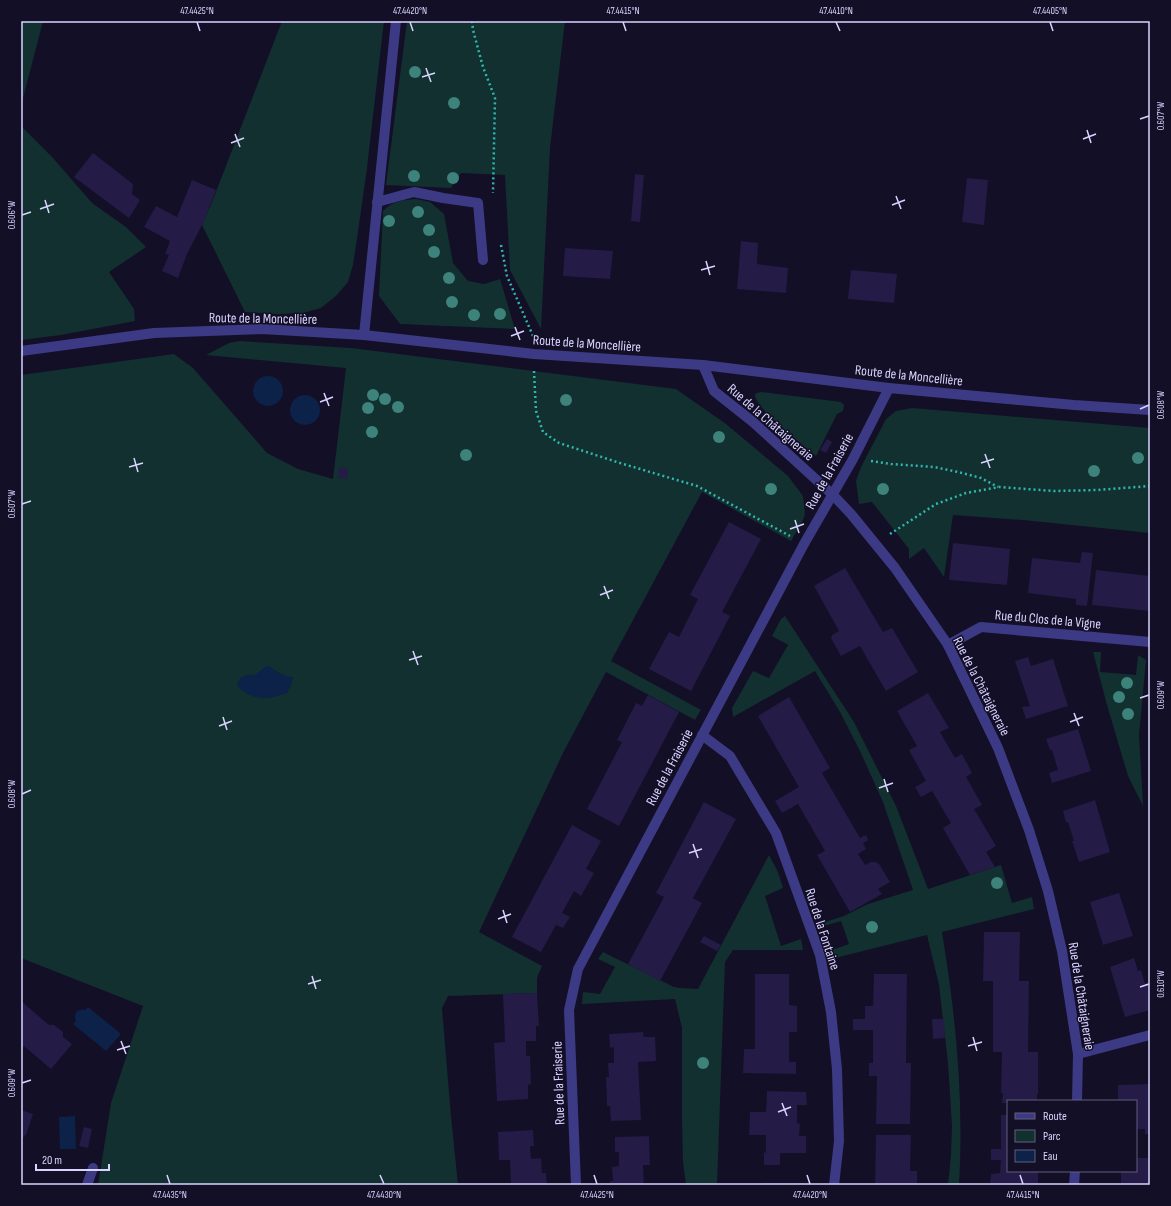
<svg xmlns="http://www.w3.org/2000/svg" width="1171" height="1206" font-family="'Sofia Sans Condensed',sans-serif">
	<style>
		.green { fill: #12302f }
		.water { fill: #0c2248 }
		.building { fill: #241b47 }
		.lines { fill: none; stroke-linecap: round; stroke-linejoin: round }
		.path { stroke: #2fb8b0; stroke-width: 2.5; stroke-dasharray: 2 3; stroke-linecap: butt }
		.service { stroke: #3d3a85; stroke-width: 10 }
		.minor { stroke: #3d3a85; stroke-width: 10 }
		.tertiary { stroke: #3d3a85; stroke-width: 10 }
		.tree { fill: #3d827b }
		.ticks { fill: none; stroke: #d9d4ff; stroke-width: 1.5 }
		.labels { text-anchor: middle; stroke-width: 3; stroke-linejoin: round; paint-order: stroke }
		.street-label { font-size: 14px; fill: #d9d4ff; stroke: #130f26 }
		.neatline { fill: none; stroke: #d9d4ff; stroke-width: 1.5 }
		.ticks-label { font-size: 10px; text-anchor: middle; fill: #d9d4ff }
	</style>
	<rect width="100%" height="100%" fill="#130f26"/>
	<g class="green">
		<path d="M21,21H43L21,106Z"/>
		<path d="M282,21H384L367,168L358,232L353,265L348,282L337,295L321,308L303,313L278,314L245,312L202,225L212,202Z"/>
		<path d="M407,21H565L550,148L541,329L510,270L505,175L461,173L451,188L386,185Z"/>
		<path d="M21,126L53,158L92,203L126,227L146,247L109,272L134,309L135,321L61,335L21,340Z"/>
		<path d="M416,199L430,202L444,214L453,263L468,281L484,284L500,279L515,329L400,324L379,296L383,211C392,201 403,200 416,199Z"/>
		<path d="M240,341L351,348L676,389L726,424L788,476L803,496L805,514L802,522L791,541L702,492L611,661L701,710L695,720L606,672L563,753L479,932L542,966L537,978V993L448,996L442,1008L451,1116L458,1185H98L111,1103L143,1006L21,958V375L174,354L193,368L267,453L298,469L333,479L346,368L206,355L229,343Z"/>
		<path d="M762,392L841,402L844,405L843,411L837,414L816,456C803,445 756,409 755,395L756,393Z"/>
		<path d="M912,408L1150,428V533L1023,520L953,515L944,577L924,548L909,559V549L872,502L859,504L856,481L861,467L886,419L896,411Z"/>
		<path d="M785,616L854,722L896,806L928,889L1001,865L1012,903L1032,897L1034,909L942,932C956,1017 964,1099 959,1185H948L951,1155L952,1126L948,1063L939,985L927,935L835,958L832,950L849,944L841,921L824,926L822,923L844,916L868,904L913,890L883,802L860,751L840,712L815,671L733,717L732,708L753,671L769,678L788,645L772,636L781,619Z"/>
		<path d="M1093,652H1101L1100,672L1136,675L1138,655L1146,660L1139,735L1143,806L1128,776L1107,705Z"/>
		<path d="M769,855L778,872L783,888L765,896L781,946L801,939L803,950H733L725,962L717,1185H686L683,1162L682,1119V1028L675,999L582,1004L583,992L600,994L615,967L598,959L603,952L674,987L680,988L698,989Z"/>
	</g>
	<g class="water">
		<circle cx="268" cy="391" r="15"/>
		<circle cx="305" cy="410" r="15"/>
		<path d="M268,666C276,670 283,677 293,677L290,688L287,693C281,694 274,698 268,698C256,699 244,694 237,685L238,681C243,675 248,674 255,675L265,667Z"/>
		<path d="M88,1007L121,1034L106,1051L73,1024L76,1021C73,1013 77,1009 85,1010Z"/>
		<path d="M75,1116L76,1149H60L59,1117Z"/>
	</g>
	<g class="building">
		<path d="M93,153L133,184L132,194L140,200L129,218L74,177Z"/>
		<path d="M635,174L644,175L640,222L631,221Z"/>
		<path d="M967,178L988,180L984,225L962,222Z"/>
		<path d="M192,180L216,190L204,221L187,254L178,278L162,271L169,255L165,254L170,241L144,227L156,206L177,217Z"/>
		<path d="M741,241L758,243L757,264L788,268L786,293L737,289Z"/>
		<path d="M565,248L613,251L610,279L563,276Z"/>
		<path d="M851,270L897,274L894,303L848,299Z"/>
		<path d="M827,439L832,442L826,453L820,450Z"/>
		<path d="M339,467L348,469L347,479L338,478Z"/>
		<path d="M729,522L761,539L722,612L730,616L691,691L649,669L669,632L679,637L698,599L690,595Z"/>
		<path d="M953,543L1010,549L1007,585L949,580Z"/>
		<path d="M1082,552L1093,553L1087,606L1076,605V599L1028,593L1032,558L1080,563Z"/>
		<path d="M845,568L883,632L892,628L918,672L886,691L860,646L841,656L831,638L832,635L839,631L814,586Z"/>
		<path d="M1096,570L1150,576V611L1092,605Z"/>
		<path d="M1028,657L1031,666L1053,659L1068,706L1026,719L1022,707L1030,706L1015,661Z"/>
		<path d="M928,693L949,728L940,732L955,758L962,754L972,773L966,777L982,805L974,809L996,846L986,852L995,867L970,875L943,828L951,823L932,791L921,797L915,787L926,781L909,750L917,746L897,711Z"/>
		<path d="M648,695L679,712L619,826L587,809L622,742L617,740L636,703L642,706Z"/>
		<path d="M789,697L830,768L822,773L860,838L866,835L868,840L863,843L866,849L858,854L865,865L871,862H876L879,864L890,882L878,889L882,894L850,912L817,855L825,851L798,804L782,813L775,801L799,787L758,716Z"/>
		<path d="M1078,729L1091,771L1052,783L1049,773L1058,770L1052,750H1050L1046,739Z"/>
		<path d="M1095,800L1110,852L1079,862L1072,841H1074L1068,822H1066L1063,811Z"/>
		<path d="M704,802L736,819L693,898L702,903L660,981L628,964L664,897L656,893Z"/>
		<path d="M572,825L601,841L586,869L594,873L581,896L574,891L562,913L570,917L563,928L556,925L541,952L512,937Z"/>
		<path d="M1119,893L1133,936L1103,945L1090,902Z"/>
		<path d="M984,932H1020L1019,981H1029L1028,1052H1038V1094H1037V1101H1008V1103H1002L1003,1093H1001L1002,1052H993V981H983Z"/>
		<path d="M704,936L721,945L717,951L700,942Z"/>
		<path d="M1134,958L1138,971L1141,970L1145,984L1150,982V1010L1125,1017L1110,967Z"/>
		<path d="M755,974H789V1005L797,1006V1032H789V1062H796V1074L743,1073L744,1049H755Z"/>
		<path d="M874,974H907L906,1063H911L910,1124H876L877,1076H869V1063H873V1030H853V1019H865V1006H873Z"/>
		<path d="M537,993L539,1026H536V1041H526V1056H530L531,1084L528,1085V1099L497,1101L494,1043L505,1042L503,994Z"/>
		<path d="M21,1001L49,1025H54L63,1032V1037L72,1044L51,1069L24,1046L21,1049Z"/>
		<path d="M932,1019H944L945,1038L933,1039Z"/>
		<path d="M643,1032L644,1037H655L656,1061L638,1062L641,1120L611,1121L610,1106H607L606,1077H609L608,1063H614V1047L610,1048L609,1034Z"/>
		<path d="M1150,1084V1134H1145V1129H1136V1101H1118V1085Z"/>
		<path d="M767,1091L806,1092L807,1105H797V1123L800,1124L799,1136H806V1153H780V1165H764V1152L766,1153V1135H749L750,1112H766Z"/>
		<path d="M21,1110L33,1114L26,1135L24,1136L21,1143Z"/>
		<path d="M1001,1115H1008V1171H1038V1185H990L991,1174L1000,1173L1001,1160H991V1149H1001Z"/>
		<path d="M84,1127L92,1129L88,1148L79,1146Z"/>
		<path d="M533,1130L534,1146H530L531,1159L541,1158L542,1173H546L547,1185H511L510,1160H499L498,1132Z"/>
		<path d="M876,1135H911L910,1171H917V1185H875Z"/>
		<path d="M649,1136L650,1165H643L644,1185H610V1181H613L612,1167L619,1166V1152H615V1137Z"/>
		<path d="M1136,1158H1150V1185H1121V1171H1136Z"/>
		<rect x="763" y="1183" width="41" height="2"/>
	</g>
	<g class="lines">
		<g class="path">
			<path d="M472,21L473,30L483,67L495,98L493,193"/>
			<path d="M501,245L507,276L533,336"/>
			<path d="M534,371L536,411L543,432L559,443L620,463L697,486L790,536"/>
			<path d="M871,461L891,464L934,467L958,472L981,478L998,487"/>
			<path d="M890,534L936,504L966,493L999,487L1054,491L1097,490L1150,486"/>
		</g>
		<g class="service">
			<path d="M377,202L414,192L443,198L478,203L483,260"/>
			<path d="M364,335L396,21"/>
			<path d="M87,1185L93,1168"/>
		</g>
		<g class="minor">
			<path d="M703,365L714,391L753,422L833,495L851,514L895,568L948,645L998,748L1029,830L1048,891L1062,951L1078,1054L1077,1101"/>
			<path d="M948,645L981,627L1150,642"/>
			<path d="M702,735L730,756L776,833L820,955L831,1012L837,1069L839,1141L834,1185"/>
			<path d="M1078,1054L1150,1035"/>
			<path d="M576,1185L569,1010L578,969L804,544L853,459L889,388"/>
			<path d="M1074,1185L1075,1171"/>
		</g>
		<path class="tertiary" d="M21,351L154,333L262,329L364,335L534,354L703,365L889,388L1074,405L1150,410"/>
	</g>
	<g class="tree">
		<circle cx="415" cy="72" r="6"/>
		<circle cx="454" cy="103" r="6"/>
		<circle cx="414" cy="176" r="6"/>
		<circle cx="453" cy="178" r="6"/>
		<circle cx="418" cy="212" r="6"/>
		<circle cx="389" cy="221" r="6"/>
		<circle cx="429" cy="230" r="6"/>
		<circle cx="434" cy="252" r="6"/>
		<circle cx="449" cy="278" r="6"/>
		<circle cx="452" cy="302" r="6"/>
		<circle cx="500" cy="314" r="6"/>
		<circle cx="474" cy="315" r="6"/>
		<circle cx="373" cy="395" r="6"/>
		<circle cx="385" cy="399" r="6"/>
		<circle cx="566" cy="400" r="6"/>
		<circle cx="398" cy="407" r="6"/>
		<circle cx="368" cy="408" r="6"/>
		<circle cx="372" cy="432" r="6"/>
		<circle cx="719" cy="437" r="6"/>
		<circle cx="466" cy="455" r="6"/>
		<circle cx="1138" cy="458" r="6"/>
		<circle cx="1094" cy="471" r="6"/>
		<circle cx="771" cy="489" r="6"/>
		<circle cx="883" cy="489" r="6"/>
		<circle cx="1127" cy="683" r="6"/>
		<circle cx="1119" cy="697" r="6"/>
		<circle cx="1128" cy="714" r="6"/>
		<circle cx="997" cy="883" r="6"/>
		<circle cx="872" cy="927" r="6"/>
		<circle cx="703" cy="1063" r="6"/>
	</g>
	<path class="ticks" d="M197,22L200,31M410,22L413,31M623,22L626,31M836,22L840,31M1050,22L1053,31M426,68L431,82M422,77L435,73M1140,119L1149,116M1087,130L1091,143M235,134L240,147M1083,139L1096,134M231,143L244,138M896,196L901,209M45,200L49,213M892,205L905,200M40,209L54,204M22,215L31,212M706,261L710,275M701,270L715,266M515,327L520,340M511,336L524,331M324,393L329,406M320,402L333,397M1140,409L1149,405M985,454L990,468M134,458L138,472M981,463L994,459M129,467L143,463M22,504L31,501M795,520L799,533M790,529L804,524M604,586L609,599M600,595L613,590M413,651L418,665M409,660L422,656M1140,698L1149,695M1074,713L1079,726M223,717L227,730M1070,722L1083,717M219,726L232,721M884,779L888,792M879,788L893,783M22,794L31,790M693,844L698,858M689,853L702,849M503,910L507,923M498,919L511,914M312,976L316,989M308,984L321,980M1140,987L1149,984M973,1037L977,1051M121,1041L126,1054M968,1046L982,1042M117,1050L130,1046M22,1083L31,1080M782,1103L787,1116M778,1112L791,1107M167,1175L170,1184M380,1175L384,1184M594,1175L597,1184M807,1175L810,1184M1020,1175L1023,1184"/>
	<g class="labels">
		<g class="street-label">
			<text transform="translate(263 318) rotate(1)" y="5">Route de la Moncellière</text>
			<text transform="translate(587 343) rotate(4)" y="5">Route de la Moncellière</text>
			<text transform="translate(909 375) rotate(6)" y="5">Route de la Moncellière</text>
			<text transform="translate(771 422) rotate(41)" y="5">Rue de la Châtaigneraie</text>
			<text transform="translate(829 471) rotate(-61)" y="5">Rue de la Fraiserie</text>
			<text transform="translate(1048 619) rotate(5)" y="5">Rue du Clos de la Vigne</text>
			<text transform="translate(982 686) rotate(63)" y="5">Rue de la Châtaigneraie</text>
			<text transform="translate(669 767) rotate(-62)" y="5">Rue de la Fraiserie</text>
			<text transform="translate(823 929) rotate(72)" y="5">Rue de la Fontaine</text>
			<text transform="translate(1082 996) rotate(81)" y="5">Rue de la Châtaigneraie</text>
			<text transform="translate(558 1083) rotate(-92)" y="5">Rue de la Fraiserie</text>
		</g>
	</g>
	<rect width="1171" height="1206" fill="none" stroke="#130f26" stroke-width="44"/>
	<rect x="1007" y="1100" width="130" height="72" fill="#130f26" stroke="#625e7d"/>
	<rect x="1015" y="1113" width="20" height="6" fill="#3d3a85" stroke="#625e7d"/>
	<text x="1043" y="1120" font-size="12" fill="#d9d4ff">Route</text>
	<rect x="1015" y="1130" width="20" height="12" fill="#12302f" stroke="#625e7d"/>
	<text x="1043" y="1140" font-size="12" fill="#d9d4ff">Parc</text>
	<rect x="1015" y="1150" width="20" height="12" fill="#0c2248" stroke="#625e7d"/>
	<text x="1043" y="1160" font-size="12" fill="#d9d4ff">Eau</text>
	<path d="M36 1164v6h73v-6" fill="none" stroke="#d9d4ff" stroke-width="2"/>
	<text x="42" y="1164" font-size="12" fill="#d9d4ff" stroke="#130f26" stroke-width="3" paint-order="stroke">20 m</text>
	<rect x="22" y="22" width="1127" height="1162" class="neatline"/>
	<g class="ticks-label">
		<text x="197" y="14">47.4425°N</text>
		<text x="410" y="14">47.4420°N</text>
		<text x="623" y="14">47.4415°N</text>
		<text x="836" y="14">47.4410°N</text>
		<text x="1050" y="14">47.4405°N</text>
		<text transform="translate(1160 116) rotate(-90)" y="4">0.607°W</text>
		<text transform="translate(11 215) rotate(-90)" y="4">0.606°W</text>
		<text transform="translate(1160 405) rotate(-90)" y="4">0.608°W</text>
		<text transform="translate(11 504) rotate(-90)" y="4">0.607°W</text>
		<text transform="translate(1160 695) rotate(-90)" y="4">0.609°W</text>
		<text transform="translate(11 794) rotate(-90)" y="4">0.608°W</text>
		<text transform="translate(1160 984) rotate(-90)" y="4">0.610°W</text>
		<text transform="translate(11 1083) rotate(-90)" y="4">0.609°W</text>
		<text x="170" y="1198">47.4435°N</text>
		<text x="384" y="1198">47.4430°N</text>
		<text x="597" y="1198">47.4425°N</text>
		<text x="810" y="1198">47.4420°N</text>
		<text x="1023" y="1198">47.4415°N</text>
	</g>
</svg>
